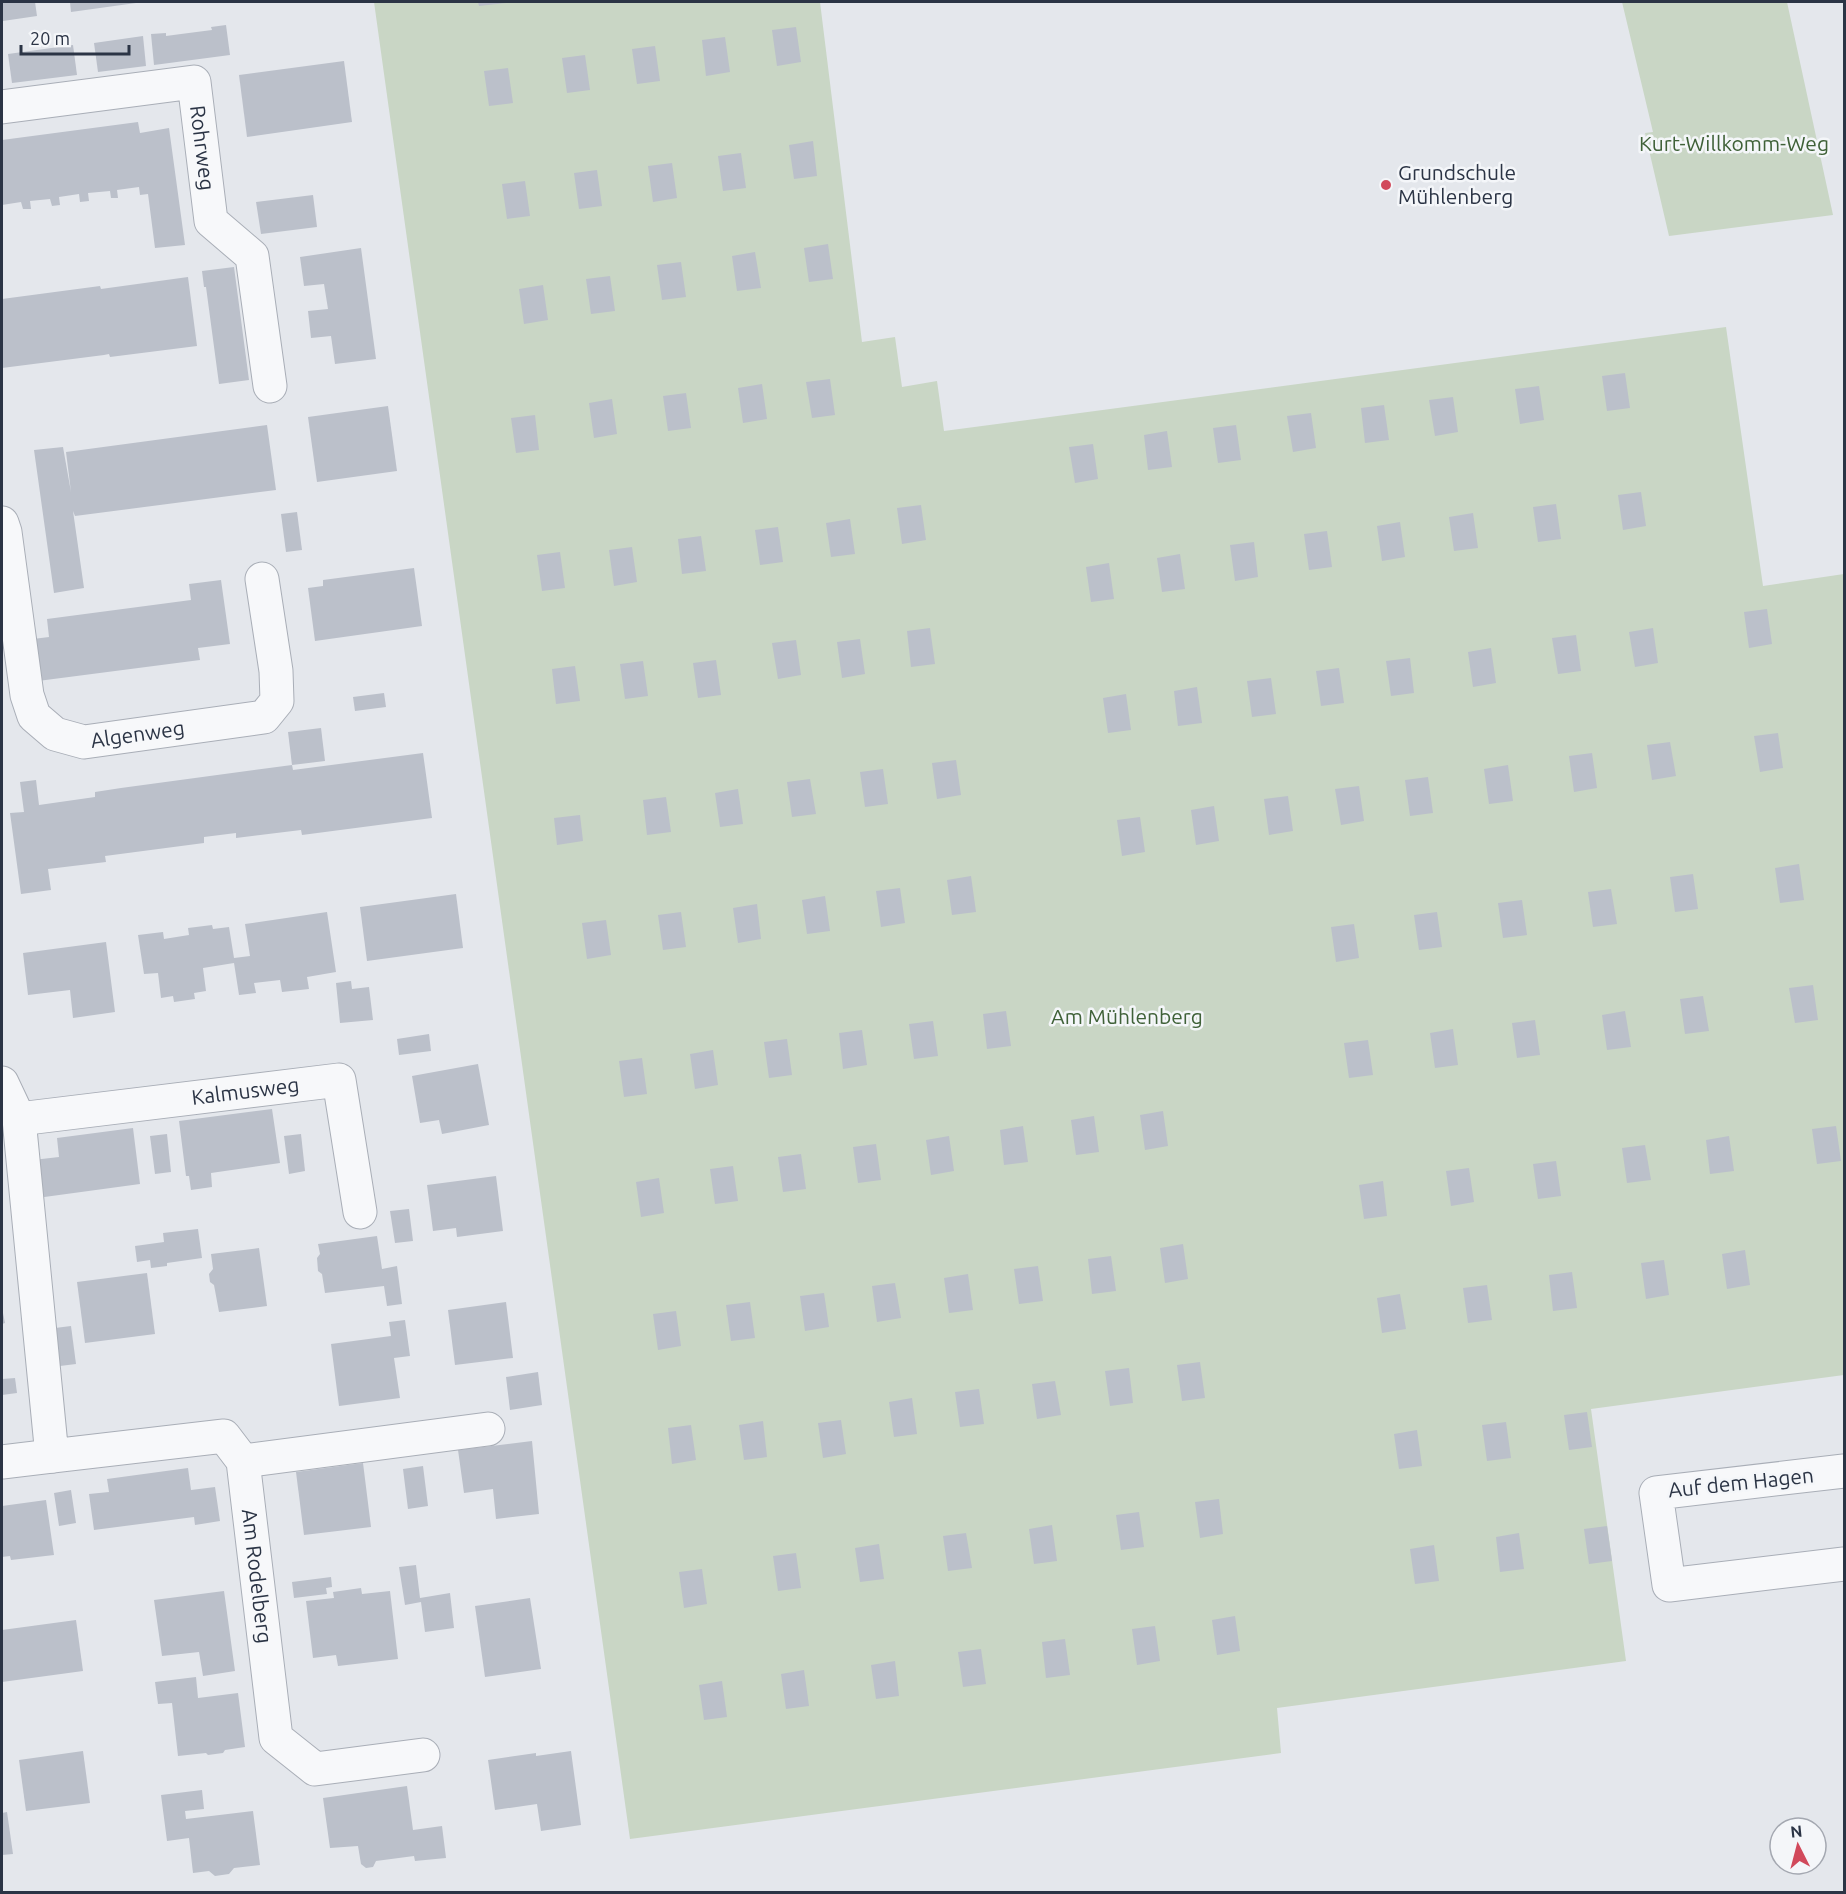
<svg xmlns="http://www.w3.org/2000/svg" width="1846" height="1894" font-family="Ubuntu,sans-serif">
	<style>
		.green { fill: #c9d6c5 }
		.building { fill: #bbc0ca }
		.lines { fill: none; stroke-linecap: round; stroke-linejoin: round }
		.minor-casing { stroke: #a9aeb7; stroke-width: 35 }
		.minor { stroke: #f7f8fa; stroke-width: 33 }
		.poi-dot { fill: #d1495b; stroke: #f4f6f9; stroke-width: 2 }
		.labels { text-anchor: middle; stroke-width: 5; stroke-linejoin: round; paint-order: stroke }
		.park-label { font-size: 21px; fill: #3f6138; stroke: #f4f6f9 }
		.street-label { font-size: 21px; fill: #2b3445; stroke: #f4f6f9 }
		.poi-label { font-size: 21px; fill: #2b3445; stroke: #f4f6f9; text-anchor: start }
	</style>
	<rect width="100%" height="100%" fill="#e4e7ec"/>
	<g class="green">
		<path d="M374,2H820L862,342L895,337L902,387L937,381L944,431L1726,327L1763,586L1844,574V1375L1591,1409L1626,1661L1277,1708L1281,1753L630,1839Z"/>
		<path d="M1622,2H1787L1833,215L1669,236L1645,133L1653,132Z"/>
	</g>
	<g class="building">
		<path d="M2,2H35L37,16L3,21Z"/>
		<path d="M70,2H136V3L71,12Z"/>
		<path d="M478,2H506V3L479,6Z"/>
		<path d="M226,25L230,55L154,65L151,34L166,33V36L181,34L212,30L211,27Z"/>
		<path d="M796,27L801,62L777,66L772,30Z"/>
		<path d="M143,36L146,66L98,72L94,43Z"/>
		<path d="M725,37L730,72L706,76L702,40Z"/>
		<path d="M73,45L77,75L12,83L8,54Z"/>
		<path d="M655,46L660,81L637,84L632,49Z"/>
		<path d="M585,55L590,90L567,93L562,58Z"/>
		<path d="M344,61L352,122L247,137L239,75Z"/>
		<path d="M508,68L513,103L489,106L484,71Z"/>
		<path d="M138,122L140,133L169,128L185,245L155,248L148,194L140,195L139,187L117,190L118,198H111L110,191L88,193L89,201L80,202L79,194L59,197L60,205L52,206L50,199L30,201L31,209H23L21,202L2,205V140Z"/>
		<path d="M813,141L817,176L794,179L789,145Z"/>
		<path d="M741,153L746,188L723,191L718,156Z"/>
		<path d="M672,163L677,198L653,202L648,166Z"/>
		<path d="M597,170L602,206L579,209L574,173Z"/>
		<path d="M525,181L530,216L507,219L502,184Z"/>
		<path d="M313,195L317,227L261,234L256,202Z"/>
		<path d="M828,244L833,279L809,282L804,248Z"/>
		<path d="M361,248L376,359L335,364L331,336L311,338L308,311L328,309L324,284L304,286L300,257Z"/>
		<path d="M755,252L761,288L737,291L732,256Z"/>
		<path d="M681,262L686,297L662,300L657,265Z"/>
		<path d="M234,267L249,380L219,384L206,287H204L202,271Z"/>
		<path d="M610,276L615,311L591,314L586,279Z"/>
		<path d="M188,277L197,346L110,357L109,354L104,355L2,368V299L100,286L101,289Z"/>
		<path d="M543,285L548,320L524,324L519,289Z"/>
		<path d="M1625,373L1630,408L1607,411L1602,376Z"/>
		<path d="M830,379L835,415L812,418L806,382Z"/>
		<path d="M762,384L767,419L743,423L738,388Z"/>
		<path d="M1539,386L1544,420L1520,424L1515,389Z"/>
		<path d="M686,393L691,428L668,431L663,396Z"/>
		<path d="M1453,397L1458,432L1435,436L1429,400Z"/>
		<path d="M612,399L617,434L594,438L589,403Z"/>
		<path d="M1384,405L1389,440L1365,443L1361,408Z"/>
		<path d="M388,406L397,471L317,482L308,417Z"/>
		<path d="M1311,413L1316,448L1293,452L1287,416Z"/>
		<path d="M535,415L539,450L516,453L511,418Z"/>
		<path d="M267,425L276,490L75,516L73,511L84,588L54,593L34,450L63,447L71,492L66,452Z"/>
		<path d="M1236,425L1241,460L1218,463L1213,428Z"/>
		<path d="M1167,431L1172,467L1148,470L1144,435Z"/>
		<path d="M1093,444L1098,479L1075,483L1069,447Z"/>
		<path d="M1641,492L1646,526L1623,530L1618,495Z"/>
		<path d="M1556,504L1561,539L1538,542L1533,507Z"/>
		<path d="M921,505L926,540L902,544L897,508Z"/>
		<path d="M297,512L302,550L286,552L281,514Z"/>
		<path d="M1473,513L1478,548L1454,551L1449,517Z"/>
		<path d="M850,519L855,554L831,557L826,523Z"/>
		<path d="M1400,522L1405,557L1382,561L1377,526Z"/>
		<path d="M778,527L783,562L760,565L755,530Z"/>
		<path d="M1327,531L1332,567L1309,570L1304,534Z"/>
		<path d="M701,536L706,571L682,574L678,539Z"/>
		<path d="M1254,542L1258,577L1235,581L1230,545Z"/>
		<path d="M632,547L637,582L614,586L609,550Z"/>
		<path d="M560,552L565,588L542,591L537,555Z"/>
		<path d="M1180,554L1185,589L1162,592L1157,558Z"/>
		<path d="M1109,563L1114,599L1091,602L1086,567Z"/>
		<path d="M414,568L422,626L315,641L308,588L323,586V580Z"/>
		<path d="M221,580L230,644L198,648L200,660L38,681L33,639L49,637L47,619L191,600L189,584Z"/>
		<path d="M1767,609L1772,644L1749,648L1744,612Z"/>
		<path d="M930,628L935,664L911,667L907,631Z"/>
		<path d="M1653,628L1658,663L1635,667L1629,632Z"/>
		<path d="M1576,635L1581,671L1558,674L1552,638Z"/>
		<path d="M860,639L865,674L842,678L837,642Z"/>
		<path d="M796,640L801,675L778,679L772,643Z"/>
		<path d="M1491,648L1496,683L1473,687L1468,652Z"/>
		<path d="M1410,658L1414,693L1391,696L1386,661Z"/>
		<path d="M716,660L721,695L698,698L693,663Z"/>
		<path d="M643,661L648,696L625,699L620,664Z"/>
		<path d="M575,666L580,701L556,704L552,669Z"/>
		<path d="M1339,668L1344,703L1321,706L1316,671Z"/>
		<path d="M1271,678L1276,714L1252,717L1247,681Z"/>
		<path d="M1197,687L1202,723L1178,726L1174,691Z"/>
		<path d="M384,693L386,707L355,711L353,697Z"/>
		<path d="M1126,694L1131,730L1108,733L1103,698Z"/>
		<path d="M321,728L325,761L292,765L288,732Z"/>
		<path d="M1778,733L1783,768L1760,772L1754,736Z"/>
		<path d="M1670,742L1676,776L1652,780L1647,745Z"/>
		<path d="M423,753L432,818L302,835L301,830L236,838V833L204,837V843L105,856L106,862L48,869L51,890L21,894L10,813L24,812L20,782L36,780L39,805L95,797V792L121,788L292,765L293,770Z"/>
		<path d="M1592,753L1597,788L1574,792L1569,756Z"/>
		<path d="M956,760L961,795L937,799L932,763Z"/>
		<path d="M1508,765L1513,801L1489,804L1484,769Z"/>
		<path d="M883,769L888,804L865,807L860,772Z"/>
		<path d="M1428,777L1433,813L1410,816L1405,780Z"/>
		<path d="M810,779L816,814L792,817L787,782Z"/>
		<path d="M1359,786L1364,821L1341,825L1335,789Z"/>
		<path d="M738,789L743,824L720,827L715,793Z"/>
		<path d="M1288,796L1293,831L1269,835L1264,799Z"/>
		<path d="M666,797L671,832L647,835L643,800Z"/>
		<path d="M1214,806L1219,841L1196,845L1191,810Z"/>
		<path d="M580,815L583,841L557,845L554,818Z"/>
		<path d="M1140,817L1145,852L1122,856L1117,820Z"/>
		<path d="M1799,864L1804,900L1780,903L1775,868Z"/>
		<path d="M1693,874L1698,909L1675,912L1670,877Z"/>
		<path d="M971,876L976,912L952,915L947,880Z"/>
		<path d="M900,888L905,923L881,927L876,891Z"/>
		<path d="M1611,889L1617,924L1593,927L1588,892Z"/>
		<path d="M456,894L463,948L367,961L360,907Z"/>
		<path d="M825,896L830,931L807,934L802,900Z"/>
		<path d="M1522,900L1527,935L1503,938L1498,903Z"/>
		<path d="M757,904L761,939L738,943L733,908Z"/>
		<path d="M327,912L336,972L307,977L309,989L282,992L280,980L254,983L256,993L239,995L234,963L203,968L206,991L194,993L195,999L174,1002L173,996L161,998L158,973L144,974L138,935L163,932L164,939L189,935L188,928L212,925L213,929L229,927L234,958L250,956L245,924Z"/>
		<path d="M681,912L686,947L663,950L658,915Z"/>
		<path d="M1437,912L1442,947L1419,950L1414,915Z"/>
		<path d="M606,920L611,955L587,959L582,923Z"/>
		<path d="M1354,924L1359,958L1336,962L1331,927Z"/>
		<path d="M106,942L115,1012L73,1018L70,990L28,995L23,953Z"/>
		<path d="M351,981L352,989L369,987L373,1020L340,1023L336,983Z"/>
		<path d="M1813,985L1818,1020L1795,1023L1789,988Z"/>
		<path d="M1703,996L1709,1031L1685,1034L1680,999Z"/>
		<path d="M1006,1011L1011,1046L987,1049L983,1014Z"/>
		<path d="M1625,1011L1631,1047L1607,1050L1602,1015Z"/>
		<path d="M1535,1020L1540,1055L1517,1058L1512,1023Z"/>
		<path d="M933,1021L938,1056L914,1059L909,1024Z"/>
		<path d="M1453,1029L1458,1065L1435,1068L1430,1033Z"/>
		<path d="M862,1030L867,1065L843,1069L839,1033Z"/>
		<path d="M429,1034L431,1051L399,1055L397,1039Z"/>
		<path d="M787,1039L792,1075L769,1078L764,1042Z"/>
		<path d="M1368,1040L1373,1075L1349,1078L1344,1043Z"/>
		<path d="M713,1050L718,1085L695,1089L690,1054Z"/>
		<path d="M642,1058L647,1094L624,1097L619,1061Z"/>
		<path d="M478,1064L489,1125L442,1134L439,1120L420,1123L412,1076Z"/>
		<path d="M272,1109L280,1163L211,1173L212,1187L191,1190L189,1176H186L179,1121Z"/>
		<path d="M1163,1111L1168,1146L1145,1150L1140,1115Z"/>
		<path d="M1094,1116L1099,1152L1076,1155L1071,1120Z"/>
		<path d="M1023,1126L1028,1162L1004,1165L1000,1130Z"/>
		<path d="M1836,1126L1841,1161L1817,1164L1812,1129Z"/>
		<path d="M133,1128L140,1184L37,1198L33,1160L59,1157L57,1138Z"/>
		<path d="M167,1134L171,1172L155,1174L150,1136Z"/>
		<path d="M301,1134L305,1171L289,1174L284,1136Z"/>
		<path d="M949,1136L954,1171L931,1175L926,1140Z"/>
		<path d="M1729,1136L1734,1171L1710,1174L1706,1140Z"/>
		<path d="M876,1144L881,1180L858,1183L853,1147Z"/>
		<path d="M1645,1145L1651,1180L1627,1183L1622,1148Z"/>
		<path d="M801,1154L806,1189L783,1192L778,1157Z"/>
		<path d="M1556,1161L1561,1196L1538,1199L1533,1164Z"/>
		<path d="M733,1166L738,1201L715,1204L710,1169Z"/>
		<path d="M1469,1168L1474,1202L1451,1206L1446,1171Z"/>
		<path d="M496,1176L503,1231L457,1237L456,1228L433,1231L427,1185Z"/>
		<path d="M659,1178L664,1213L641,1217L636,1182Z"/>
		<path d="M1383,1181L1387,1216L1364,1219L1359,1185Z"/>
		<path d="M409,1209L413,1241L395,1243L390,1211Z"/>
		<path d="M198,1229L202,1258L167,1263V1266L151,1268L150,1260L137,1262L135,1246L164,1242L163,1233Z"/>
		<path d="M377,1236L382,1269L397,1266L402,1304L387,1306L384,1286L325,1293L322,1274L318,1271L317,1258L320,1254L318,1244Z"/>
		<path d="M1183,1244L1188,1279L1165,1283L1160,1248Z"/>
		<path d="M259,1248L267,1306L219,1312L214,1285L210,1282L209,1274L213,1269L211,1254Z"/>
		<path d="M1745,1250L1750,1285L1727,1289L1722,1254Z"/>
		<path d="M1111,1256L1116,1291L1092,1294L1088,1259Z"/>
		<path d="M1664,1260L1669,1295L1646,1299L1641,1263Z"/>
		<path d="M1038,1266L1043,1301L1019,1304L1014,1269Z"/>
		<path d="M1572,1272L1577,1308L1553,1311L1549,1275Z"/>
		<path d="M147,1273L155,1334L85,1343L77,1282Z"/>
		<path d="M968,1274L973,1310L949,1313L944,1278Z"/>
		<path d="M895,1283L901,1318L877,1322L872,1286Z"/>
		<path d="M1487,1285L1492,1320L1468,1323L1463,1288Z"/>
		<path d="M824,1293L829,1327L805,1331L800,1296Z"/>
		<path d="M1400,1294L1406,1329L1382,1333L1377,1298Z"/>
		<path d="M506,1302L513,1358L455,1365L448,1310Z"/>
		<path d="M750,1302L755,1338L731,1341L726,1305Z"/>
		<path d="M2,1308L5,1323L2,1324Z"/>
		<path d="M676,1311L681,1346L658,1350L653,1314Z"/>
		<path d="M405,1320L410,1356L394,1358L400,1398L339,1406L331,1344L391,1336L389,1322Z"/>
		<path d="M71,1326L76,1364L60,1366L55,1328Z"/>
		<path d="M1200,1362L1205,1398L1182,1401L1177,1365Z"/>
		<path d="M1129,1368L1133,1403L1110,1406L1105,1371Z"/>
		<path d="M538,1372L542,1405L510,1410L506,1377Z"/>
		<path d="M15,1378L17,1393L2,1395V1379Z"/>
		<path d="M1055,1381L1061,1415L1037,1419L1032,1384Z"/>
		<path d="M979,1389L984,1424L960,1427L955,1392Z"/>
		<path d="M912,1398L917,1434L894,1437L889,1402Z"/>
		<path d="M1587,1412L1592,1447L1569,1450L1564,1415Z"/>
		<path d="M841,1420L846,1454L823,1458L818,1423Z"/>
		<path d="M763,1421L767,1457L744,1460L739,1425Z"/>
		<path d="M1506,1422L1511,1458L1487,1461L1482,1425Z"/>
		<path d="M691,1425L696,1460L672,1464L668,1428Z"/>
		<path d="M1417,1430L1422,1466L1399,1469L1394,1434Z"/>
		<path d="M532,1441L539,1514L496,1519L493,1489L464,1493L458,1450Z"/>
		<path d="M363,1463L371,1527L304,1535L296,1472Z"/>
		<path d="M423,1466L428,1506L408,1509L403,1469Z"/>
		<path d="M188,1468L191,1490L215,1487L220,1521L195,1525L194,1517L94,1530L89,1494L109,1492L107,1479Z"/>
		<path d="M71,1490L76,1523L59,1526L54,1493Z"/>
		<path d="M1219,1499L1223,1534L1200,1538L1195,1502Z"/>
		<path d="M46,1500L54,1555L11,1560L10,1556L2,1557V1506Z"/>
		<path d="M1139,1512L1144,1547L1121,1550L1116,1515Z"/>
		<path d="M1052,1525L1057,1561L1034,1564L1029,1529Z"/>
		<path d="M1607,1526L1612,1561L1589,1564L1584,1529Z"/>
		<path d="M966,1533L972,1568L948,1571L943,1536Z"/>
		<path d="M1519,1533L1524,1569L1500,1572L1496,1537Z"/>
		<path d="M879,1544L884,1579L860,1582L855,1548Z"/>
		<path d="M1434,1545L1439,1581L1415,1584L1410,1549Z"/>
		<path d="M796,1553L801,1588L778,1591L773,1556Z"/>
		<path d="M416,1565L420,1598L450,1593L454,1628L425,1632L421,1602L405,1605L399,1567Z"/>
		<path d="M702,1569L707,1604L684,1608L679,1572Z"/>
		<path d="M331,1577L332,1587L326,1588L327,1594L294,1598L292,1582Z"/>
		<path d="M361,1588L362,1594L390,1591L398,1659L338,1666L336,1655L313,1658L306,1601L334,1598L333,1592Z"/>
		<path d="M224,1591L235,1671L203,1676L199,1652L162,1656L154,1600Z"/>
		<path d="M530,1598L541,1669L485,1677L475,1606Z"/>
		<path d="M1235,1616L1240,1651L1217,1655L1212,1620Z"/>
		<path d="M76,1620L83,1671L2,1682V1630Z"/>
		<path d="M1155,1626L1160,1661L1137,1665L1132,1629Z"/>
		<path d="M1065,1639L1070,1675L1046,1678L1042,1642Z"/>
		<path d="M981,1649L986,1684L963,1687L958,1652Z"/>
		<path d="M895,1661L899,1696L876,1699L871,1665Z"/>
		<path d="M804,1670L809,1706L786,1709L781,1674Z"/>
		<path d="M196,1677L198,1698L238,1693L245,1747L225,1750L223,1753L208,1755L206,1753L178,1756L172,1703L158,1704L155,1682Z"/>
		<path d="M722,1681L727,1717L704,1720L699,1685Z"/>
		<path d="M83,1751L90,1803L26,1811L19,1760Z"/>
		<path d="M571,1751L581,1825L541,1831L537,1804L495,1810L488,1760L536,1753V1756Z"/>
		<path d="M407,1786L413,1830L442,1826L446,1858L415,1861L414,1856L376,1861L373,1867L366,1868L361,1864L358,1846L330,1848L323,1798Z"/>
		<path d="M202,1790L204,1809L185,1811L186,1819L253,1811L260,1865L234,1868L229,1874L215,1876L209,1871L193,1873L189,1838L167,1841L161,1795Z"/>
		<path d="M7,1812L13,1854L2,1855V1813Z"/>
	</g>
	<g class="lines">
		<defs>
			<g id="minor">
				<path id="s1" d="M2,107L194,82L211,221L252,256L270,386"/>
				<path id="s2" d="M2,523L5,532L27,695L34,716L55,734L84,742L264,717L277,701L276,671L262,579"/>
				<path id="s3" d="M2,1083L19,1119L52,1456L224,1436L243,1461L276,1738L315,1769L423,1755"/>
				<path id="s4" d="M19,1119L339,1080L360,1212"/>
				<path d="M243,1461L488,1429"/>
				<path d="M2,1462L52,1456"/>
				<path d="M1844,1471L1656,1493L1669,1585L1844,1564"/>
			</g>
		</defs>
		<use href="#minor" class="minor-casing"/>
		<use href="#minor" class="minor"/>
	</g>
	<circle class="poi-dot" cx="1386" cy="185" r="6"/>
	<g class="labels">
		<g class="park-label">
			<text x="1734" y="151">Kurt-Willkomm-Weg</text>
			<text x="1127" y="1024">Am Mühlenberg</text>
		</g>
		<g class="street-label">
			<text dy="7" stroke="none"><textPath href="#s1" startOffset="260">Rohrweg</textPath></text>
			<text dy="7" stroke="none"><textPath href="#s2" startOffset="308">Algenweg</textPath></text>
			<text dy="7" stroke="none"><textPath href="#s4" startOffset="228">Kalmusweg</textPath></text>
			<text transform="translate(1741 1483) rotate(-6)" y="7">Auf dem Hagen</text>
			<text dy="7" stroke="none"><textPath href="#s3" startOffset="699">Am Rodelberg</textPath></text>
		</g>
		<g class="poi-label">
			<text x="1398" y="180">Grundschule<tspan x="1398" dy="24">Mühlenberg</tspan></text>
		</g>
	</g>
	<rect width="1846" height="1894" fill="none" stroke="#2b3445" stroke-width="6"/>
	<g transform="translate(1798 1846) rotate(354)"><circle r="28" fill="#f4f6f9" stroke="#a4a8b1" stroke-width="1.5"/>
	<path d="M0-4.5L10 22L0 15L-10 22Z" fill="#d1495b"/>
	<text y="-9" font-size="16" font-weight="bold" text-anchor="middle" fill="#2b3445">N</text>
	</g>
	<path d="M21 45v9h108v-9" fill="none" stroke="#2b3445" stroke-width="3"/>
	<text x="30" y="45" font-size="18" fill="#2b3445" stroke="#f4f6f9" stroke-width="4.5" paint-order="stroke">20 m</text>
</svg>
